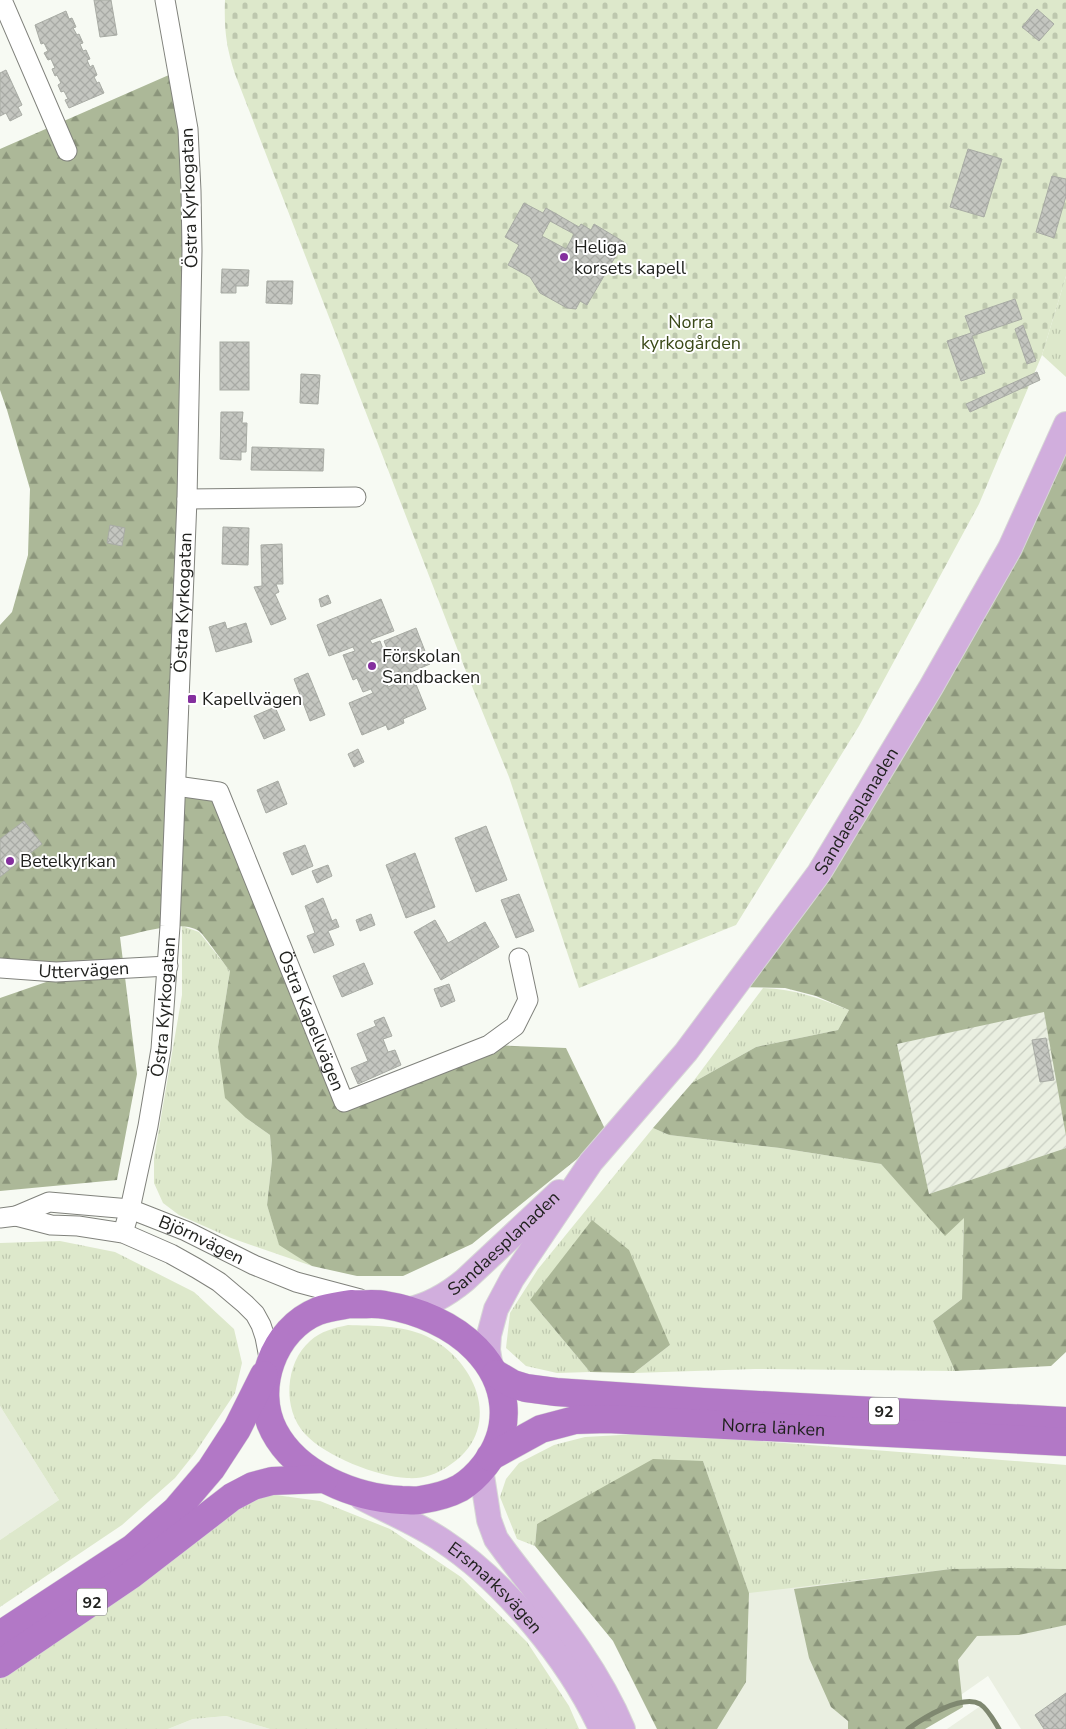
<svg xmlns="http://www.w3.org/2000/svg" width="1066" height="1729" font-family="'Nunito Sans',sans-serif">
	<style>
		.built { fill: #eaefe1 }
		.industrial { fill: url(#industrial-furrows) }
		.grass { fill: url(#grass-tufts) }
		.forest { fill: url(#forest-firs) }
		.cemetery { fill: url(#cemetery-stones) }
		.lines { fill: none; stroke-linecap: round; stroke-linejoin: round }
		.stream { stroke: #7f8870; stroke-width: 5 }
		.building { fill: url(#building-cross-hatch); stroke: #a8aba4; fill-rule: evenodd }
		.minor-casing { stroke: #80827c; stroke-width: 21 }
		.major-casing { stroke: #d7d7d6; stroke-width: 26 }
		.highway-casing { stroke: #d7d7d6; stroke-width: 29 }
		.minor { stroke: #fff; stroke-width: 19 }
		.major { stroke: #d1aedd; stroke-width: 24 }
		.highway { stroke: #b278c6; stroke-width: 28 }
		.poi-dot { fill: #842f9e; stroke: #fff; stroke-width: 2 }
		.labels { text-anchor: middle; stroke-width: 4; stroke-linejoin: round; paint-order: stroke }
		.shield { fill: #fff; stroke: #626361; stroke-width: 1 }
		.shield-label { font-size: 16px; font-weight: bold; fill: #1f201d }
		.street-label { font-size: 18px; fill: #1f201d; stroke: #fff }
		.poi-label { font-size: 18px; fill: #1f201d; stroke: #fff; text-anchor: start }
		.park-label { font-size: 18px; fill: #3a4917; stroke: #fff }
	</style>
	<defs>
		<pattern id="industrial-furrows" width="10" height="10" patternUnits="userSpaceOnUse" patternTransform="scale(1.25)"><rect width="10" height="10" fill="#eaefe1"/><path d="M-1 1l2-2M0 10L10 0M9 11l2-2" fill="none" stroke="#c8cdc1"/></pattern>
		<pattern id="grass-tufts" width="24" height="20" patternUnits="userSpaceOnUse" patternTransform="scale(1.25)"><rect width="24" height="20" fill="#dde8cb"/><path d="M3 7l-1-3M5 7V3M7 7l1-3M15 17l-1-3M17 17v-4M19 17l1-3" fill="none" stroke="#bdc7ae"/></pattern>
		<pattern id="forest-firs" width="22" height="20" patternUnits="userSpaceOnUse" patternTransform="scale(1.25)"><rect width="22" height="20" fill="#acb898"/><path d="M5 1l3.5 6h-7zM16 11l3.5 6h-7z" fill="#8b957b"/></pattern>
		<pattern id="cemetery-stones" width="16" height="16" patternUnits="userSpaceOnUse" patternTransform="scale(1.25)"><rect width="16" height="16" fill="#dde8cb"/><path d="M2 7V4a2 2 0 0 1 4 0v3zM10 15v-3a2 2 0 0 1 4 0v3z" fill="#bdc7ae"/></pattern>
		<pattern id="building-cross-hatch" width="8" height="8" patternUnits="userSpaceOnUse" patternTransform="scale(1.25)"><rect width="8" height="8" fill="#c4c6c0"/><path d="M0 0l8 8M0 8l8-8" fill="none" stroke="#a8aaa5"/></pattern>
	</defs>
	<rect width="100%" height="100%" fill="#f7faf3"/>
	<g class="built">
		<path d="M0,1406L59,1500L0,1540Z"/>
		<path d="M620,1508L1066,1514V1729H1021L988,1676L912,1729H684Z"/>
		<path d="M982,1705L999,1729H947Z"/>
		<path d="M226,1716L270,1729H168L193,1719Z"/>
	</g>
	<path class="industrial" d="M1045,1011L1066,1136V1148L929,1194L897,1044Z"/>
	<g class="grass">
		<path d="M1066,276V377L1042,355Z"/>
		<path d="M182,926L199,932L230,971L218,1047L246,1118L270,1135L272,1160L267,1205L279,1244L312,1266L231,1238L179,1215L163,1203L154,1183V1158L182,995Z"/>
		<path d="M763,988C795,989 819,998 849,1010L838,1030L756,1047L692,1083Z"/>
		<path d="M653,1128L669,1135L780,1148L881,1164L945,1235L964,1217L962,1299L933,1321L955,1371L755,1369L634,1373L670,1345L530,1300L590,1372L557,1373L526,1366L506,1348L510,1313L538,1269Z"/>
		<path d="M60,1241L115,1252L194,1292L234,1329L242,1363L235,1393L195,1453L175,1478L122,1525L0,1607V1540L59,1500L0,1406V1243Z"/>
		<path d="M348,1325C373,1326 402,1325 426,1336C479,1361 505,1432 447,1467C435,1475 422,1479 407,1478C378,1477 325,1456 305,1434C282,1409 285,1363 310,1341C321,1331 334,1328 348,1325Z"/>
		<path d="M656,1433L1066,1465V1569L1011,1568L951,1569L749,1593L703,1461L537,1524L535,1546L517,1539L500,1497L506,1479L519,1463L554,1445L585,1437Z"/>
		<path d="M268,1494L320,1501L390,1529L461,1577L527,1642L569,1706L579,1729H270L226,1716L193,1719L168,1729H0V1677L221,1516Z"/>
	</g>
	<g class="forest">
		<path d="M178,71L188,129L176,785L219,792L344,1102L489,1045L566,1048L605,1129L577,1159L472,1244L403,1276H357L312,1266L279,1245L267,1205L272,1160L270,1135L246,1118L225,1098L218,1047L230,971C224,964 205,936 199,931C180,919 141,933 120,937L137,1074L117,1180L0,1191V998L75,972L0,966V625L12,612L28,555L30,489L7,410L0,390V149Z"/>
		<path d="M1066,424V1136L1044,1012L897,1044L929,1194L1066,1148V1352L1051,1366L955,1371L933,1321L962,1299L964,1218L945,1236L881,1164L780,1148L669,1135L653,1128L692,1083L756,1047L838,1030L849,1010L816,996L785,988L734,987L819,873Z"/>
		<path d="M592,1220L629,1250L670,1345L634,1373L590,1372L530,1300Z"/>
		<path d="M653,1459L703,1461L749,1593L746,1682L717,1729H657L613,1641L535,1546L537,1524Z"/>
		<path d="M1011,1568L1066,1569V1625L1019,1635L977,1636L958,1660L963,1707L925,1729H848V1721L831,1707L809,1658L794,1589L951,1569Z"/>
	</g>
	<path class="cemetery" d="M225,0H1066V276L1042,355L979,504L859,726L736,925L579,988L509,777L467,674L235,74C226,46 224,29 225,0Z"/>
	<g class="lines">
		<path class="stream" d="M908,1729C923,1718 962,1694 980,1704C988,1709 994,1721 999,1729"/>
	</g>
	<g class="building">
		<path d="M94,0H111L117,35L100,37Z"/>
		<path d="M1037,9L1054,24L1039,41L1022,27Z"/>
		<path d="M66,11L69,19L72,18L76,27L73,28L77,35L79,34L83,43L80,44L83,51L86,50L90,59L87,60L90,67L93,65L97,75L94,77L97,83L99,82L104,93L69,108L65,100L68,99L64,91L61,92L58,85L61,83L57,75L55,76L52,69L55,68L51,59L48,60L44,53L48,51L44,43L41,44L35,25Z"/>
		<path d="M6,70L22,105L18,107L22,115L10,121L6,113L0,116V73Z"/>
		<path d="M968,149L1002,159L984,217L950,207Z"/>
		<path d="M1052,176L1066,179V196L1054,238L1036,232Z"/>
		<path d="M524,203L543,213L546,208L579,227L581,224L591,230L594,224L624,242L587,305L580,301L576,309L567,308L540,293L530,277L508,265L519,245L505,237ZM550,221L574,234L566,249L542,236Z"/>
		<path d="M222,269L249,270L248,286H236V293H221Z"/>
		<path d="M267,281H293L292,304L266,303Z"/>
		<path d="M1015,299L1022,319L972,336L985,373L961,381L947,341L971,333L965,316Z"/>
		<path d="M1023,325L1036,361L1027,364L1015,329Z"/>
		<rect x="220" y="342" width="29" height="48"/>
		<path d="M1037,372L1040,380L970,412L966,404Z"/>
		<path d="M301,374L320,375L318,404L300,403Z"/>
		<path d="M221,412H243L242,423H247L246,452H241V460L220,459Z"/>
		<path d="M252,447L324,449L323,471L251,470Z"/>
		<path d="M110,525L125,528L122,546L107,543Z"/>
		<path d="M223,527L249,528L248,565L222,564Z"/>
		<path d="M282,544L283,584H276L279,592L275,594L286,619L271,625L254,587L262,586L261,545Z"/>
		<path d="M328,595L331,603L321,607L319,599Z"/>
		<path d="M381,599L394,631L370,640L372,644L380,641L387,660L391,658L384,641L416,628L430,664L399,677L397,673L393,674L395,679L387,683L388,687L413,677L426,709L403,719L404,723L388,730L386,725L362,735L349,703L373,693L371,689L363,692L357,678L353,680L343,655L355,651L353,647L329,656L317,625Z"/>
		<path d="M225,622L227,629L246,623L252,642L216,652L209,627Z"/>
		<path d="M308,673L325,715L310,721L294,679Z"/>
		<path d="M275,707L285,730L264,739L254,716Z"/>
		<path d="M358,749L364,762L354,767L348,754Z"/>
		<path d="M278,781L287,804L266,813L257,790Z"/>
		<path d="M24,821L42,844L0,877V839Z"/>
		<path d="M486,826L507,880L476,892L455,838Z"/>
		<path d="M305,845L313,866L292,875L283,853Z"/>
		<path d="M415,853L435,907L406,918L386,865Z"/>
		<path d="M328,865L332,876L317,883L312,871Z"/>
		<path d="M519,894L534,931L516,938L501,900Z"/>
		<path d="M323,898L332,921L336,919L339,927L328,931L334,945L314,953L307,936L315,933L305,906Z"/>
		<path d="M371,914L375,925L360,931L356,920Z"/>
		<path d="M435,920L448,943L485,922L499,947L441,980L414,932Z"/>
		<path d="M364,963L373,984L342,997L333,976Z"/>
		<path d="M449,984L455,1001L441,1007L434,989Z"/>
		<path d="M384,1017L392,1036L383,1039L388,1052L395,1050L401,1065L358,1084L351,1068L368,1061L357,1034L376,1026L374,1021Z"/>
		<path d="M1046,1038L1054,1080L1040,1082L1032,1040Z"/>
		<path d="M1066,1693V1729H1044L1035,1715Z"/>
	</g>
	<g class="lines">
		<defs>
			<g id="minor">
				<path d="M2,0L67,151"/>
				<path d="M187,499L356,497"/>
				<path id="s1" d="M176,786L219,792L344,1102L489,1045L515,1026L528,1000L519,958"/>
				<path id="s2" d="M0,968L56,972L168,966"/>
				<path d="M16,1216L51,1225L78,1226L123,1233L171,1254L196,1268L219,1282L245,1304L255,1314L261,1325L265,1337L270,1363"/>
				<path id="s3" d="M0,1218L16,1216L49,1202L130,1209L186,1231L254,1265L296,1282L360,1299"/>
				<path id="s4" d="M123,1233L130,1209L148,1126L161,1049L170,926L187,499L192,251L191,191L188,129L165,0"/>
			</g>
			<g id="major">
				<path id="s5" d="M407,1310C430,1305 447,1295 465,1280L559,1192"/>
				<path id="s6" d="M491,1368L488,1350L489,1335L496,1309L512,1279L591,1162L686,1052L819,873L931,687L1010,548L1066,424"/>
				<path d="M481,1469L489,1520L496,1539L507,1554C549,1609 596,1664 623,1729"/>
				<path id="s7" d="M362,1498C389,1512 418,1524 443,1541C505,1582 570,1661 601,1729"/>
			</g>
			<g id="highway">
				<path d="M351,1304C362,1305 375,1303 385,1305C417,1310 453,1325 476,1349C508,1382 514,1427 485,1465C478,1474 470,1482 460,1488C449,1494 433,1498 420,1500C414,1501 408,1500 402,1500C355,1498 297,1475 274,1431C252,1389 273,1329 318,1311C329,1307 340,1306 351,1304Z"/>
				<path d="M496,1374L513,1384L526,1388L556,1392L703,1402L1066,1421"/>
				<path id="s8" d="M490,1457L541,1429L575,1420L607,1419L1066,1442"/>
				<path d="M0,1635L133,1548L176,1510L211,1469L237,1429L264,1375"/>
				<path d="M0,1664L131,1575L232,1497L253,1486L272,1481L324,1479"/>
			</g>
		</defs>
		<use href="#minor" class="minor-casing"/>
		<use href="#major" class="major-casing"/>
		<use href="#highway" class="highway-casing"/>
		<use href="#minor" class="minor"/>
		<use href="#major" class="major"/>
		<use href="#highway" class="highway"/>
	</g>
	<g class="poi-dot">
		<circle cx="564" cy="257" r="5"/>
		<circle cx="372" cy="666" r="5"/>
		<rect x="187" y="694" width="10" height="10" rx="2.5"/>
		<circle cx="10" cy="861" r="5"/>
	</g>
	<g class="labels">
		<g class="shield">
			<rect x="869" y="1397.5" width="30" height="27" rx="4"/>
			<rect x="77" y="1588.5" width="30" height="27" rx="4"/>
		</g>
		<g class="shield-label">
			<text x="884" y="1417">92</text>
			<text x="92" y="1608">92</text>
		</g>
		<g class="street-label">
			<text transform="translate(189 198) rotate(-92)" y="6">Östra Kyrkogatan</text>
			<text dy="6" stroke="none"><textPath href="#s4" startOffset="635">Östra Kyrkogatan</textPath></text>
			<text dy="6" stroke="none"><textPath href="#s6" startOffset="676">Sandaesplanaden</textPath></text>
			<text dy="6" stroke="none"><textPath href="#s2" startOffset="84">Uttervägen</textPath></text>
			<text dy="6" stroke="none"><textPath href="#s4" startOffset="230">Östra Kyrkogatan</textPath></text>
			<text dy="6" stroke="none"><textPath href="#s1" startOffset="290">Östra Kapellvägen</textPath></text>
			<text dy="6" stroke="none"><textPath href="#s3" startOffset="211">Björnvägen</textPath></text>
			<text dy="6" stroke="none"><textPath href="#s5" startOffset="119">Sandaesplanaden</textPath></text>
			<text dy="6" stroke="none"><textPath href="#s8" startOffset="292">Norra länken</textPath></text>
			<text dy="6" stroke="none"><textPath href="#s7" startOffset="162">Ersmarksvägen</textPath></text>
		</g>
		<g class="poi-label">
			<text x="574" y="253">Heliga<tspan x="574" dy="21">korsets kapell</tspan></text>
			<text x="382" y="662">Förskolan<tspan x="382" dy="21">Sandbacken</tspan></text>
			<text x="202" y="705">Kapellvägen</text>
			<text x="20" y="867">Betelkyrkan</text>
		</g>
		<g class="park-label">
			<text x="691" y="328">Norra<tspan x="691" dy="21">kyrkogården</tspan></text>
		</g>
	</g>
</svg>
